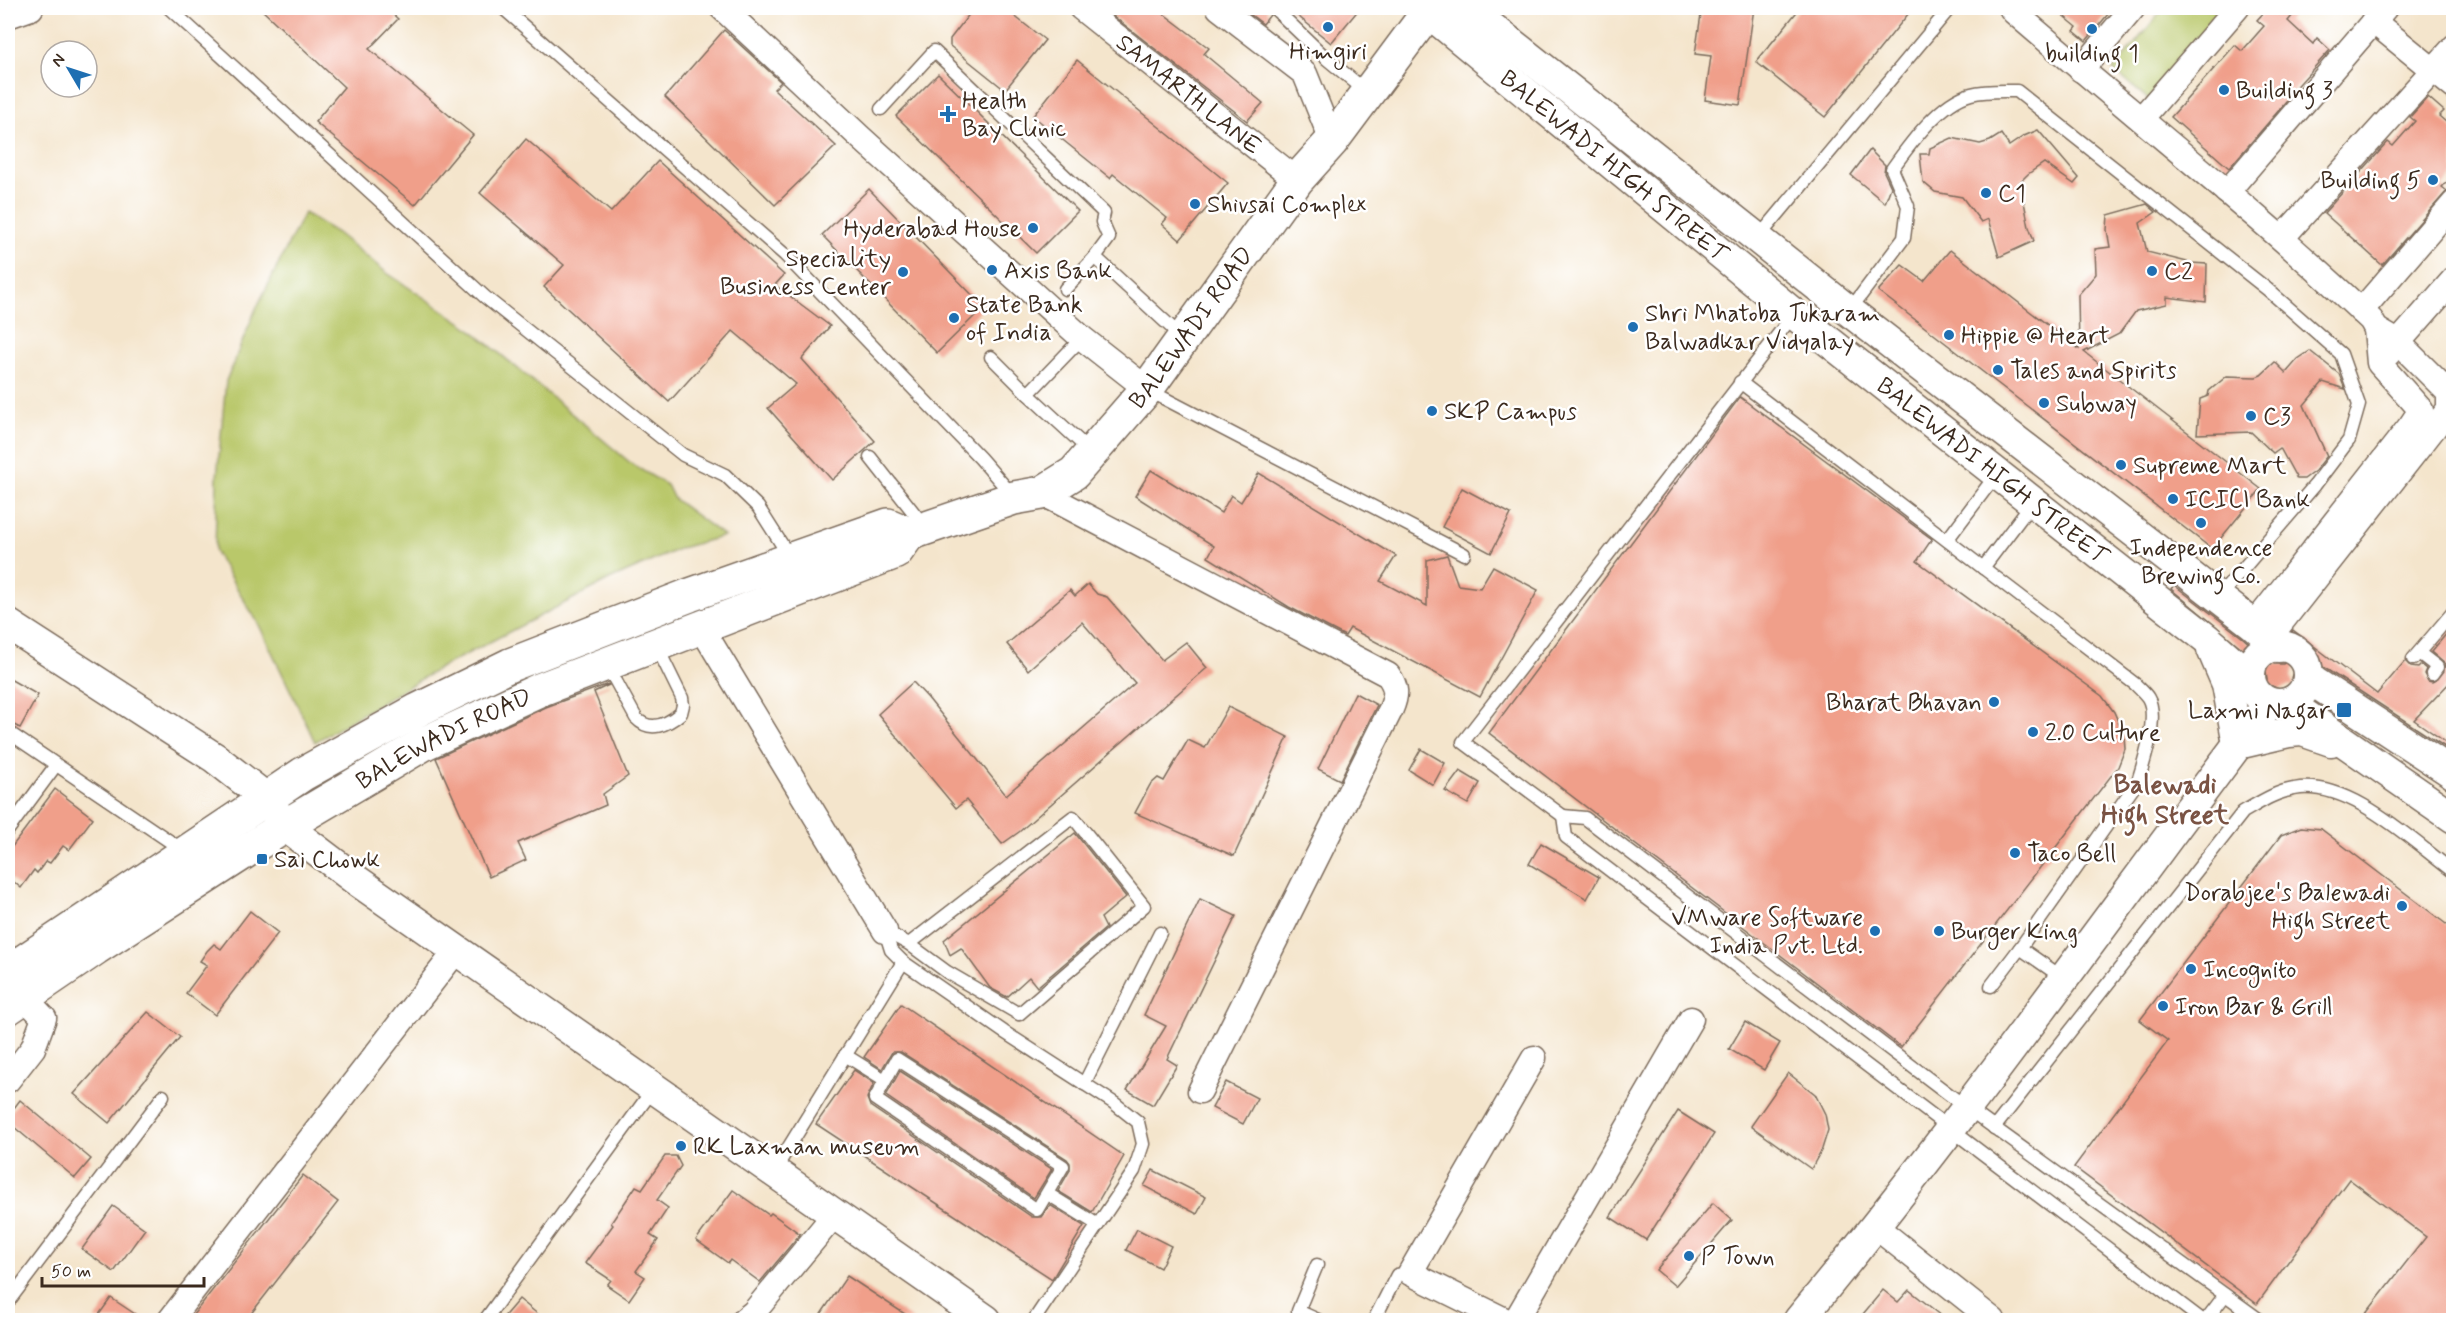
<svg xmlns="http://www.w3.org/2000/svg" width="2461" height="1328" font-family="Mynerve,sans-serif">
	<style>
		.green { fill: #b9c86a; stroke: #7a7944; stroke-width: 1.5 }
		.building { fill: #f09f8a }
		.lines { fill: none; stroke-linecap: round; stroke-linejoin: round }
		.service-casing { stroke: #7c6b5b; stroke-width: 15 }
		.minor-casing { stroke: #7c6b5b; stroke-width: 27 }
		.tertiary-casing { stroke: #7c6b5b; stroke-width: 33 }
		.secondary-casing { stroke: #7c6b5b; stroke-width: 36 }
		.service { stroke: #fff; stroke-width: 12 }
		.minor { stroke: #fff; stroke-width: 24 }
		.tertiary { stroke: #fff; stroke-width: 30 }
		.secondary { stroke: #fff; stroke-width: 33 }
		.poi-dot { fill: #1f6fb2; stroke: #fff; stroke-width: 2 }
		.labels { text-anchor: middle; stroke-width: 5; stroke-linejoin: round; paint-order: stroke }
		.poi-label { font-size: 24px; fill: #3b2a1e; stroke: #fff; text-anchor: start }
		.street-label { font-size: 24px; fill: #3b2a1e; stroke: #fff }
		.neighbourhood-label { font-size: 26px; font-weight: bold; fill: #7a5344; stroke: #fff }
	</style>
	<rect width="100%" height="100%" fill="#fff"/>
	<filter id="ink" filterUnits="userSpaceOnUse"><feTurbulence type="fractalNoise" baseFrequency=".0167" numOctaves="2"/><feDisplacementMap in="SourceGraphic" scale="12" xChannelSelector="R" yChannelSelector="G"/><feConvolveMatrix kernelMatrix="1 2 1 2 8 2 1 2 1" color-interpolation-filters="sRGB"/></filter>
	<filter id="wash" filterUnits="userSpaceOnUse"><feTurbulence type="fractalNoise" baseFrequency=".008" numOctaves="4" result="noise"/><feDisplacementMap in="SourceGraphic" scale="24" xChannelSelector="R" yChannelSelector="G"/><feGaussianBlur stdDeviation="1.35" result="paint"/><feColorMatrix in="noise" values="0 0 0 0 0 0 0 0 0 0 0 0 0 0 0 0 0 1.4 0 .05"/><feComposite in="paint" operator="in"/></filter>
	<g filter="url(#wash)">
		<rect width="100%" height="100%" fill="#f4e5cc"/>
		<g class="green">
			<path d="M2164,8H2225L2149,100L2113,70Z"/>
			<path d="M304,213L337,233L387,273L468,327L633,465L667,485L674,499L724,536L681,548L609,580L438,669L315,742L258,623L215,552L217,478L226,381L255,311Z"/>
		</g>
		<g id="blocks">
			<g class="building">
				<path d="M260,8H386L398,19L369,49L473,135L415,205L315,122L344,87Z"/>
				<path d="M974,8H1004L1045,40L1005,90L950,46V39Z"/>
				<path d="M1103,8H1156L1209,48L1204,54L1263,103L1247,121Z"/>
				<path d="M1242,8H1266L1270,15L1263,24Z"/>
				<path d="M1288,8H1360L1331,43Z"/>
				<path d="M1702,8H1754L1740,105L1705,100L1711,56L1695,54Z"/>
				<path d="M1800,8H1913L1825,117L1756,62Z"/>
				<path d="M2054,8H2113L2086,41L2074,31L2077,27Z"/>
				<path d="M2268,8H2283L2292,16L2288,21L2313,44L2317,38L2330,50L2291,93L2293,94L2229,168L2171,117L2235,45L2242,51L2264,26L2257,20Z"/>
				<path d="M724,30L781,82L774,89L836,146L775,205L665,97Z"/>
				<path d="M1077,60L1228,183L1180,240L1162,224L1167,218L1113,174L1110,178L1033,116Z"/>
				<path d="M938,74L1078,211L1036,253L896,116Z"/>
				<path d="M2428,97L2444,111L2439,116L2454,129V175L2442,187L2447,191L2382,265L2324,213L2388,142L2393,146L2415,121L2410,117Z"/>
				<path d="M2038,130L2079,178L2074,184L2044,163L2028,174L2020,182L2029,227L2034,241L1999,257L1988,219L1981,222L1962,197L1935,192L1923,182L1920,154H1929L1930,148L1952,138L1980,144L1990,141L2001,134L2009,146L2024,136Z"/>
				<path d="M526,139L611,212L658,161L784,275L775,285L830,326L802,359L875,441L832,480L768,408L796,384L733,331L669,402L544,287L564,265L480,193Z"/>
				<path d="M1870,150L1885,165L1884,172L1891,187L1885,203L1851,175Z"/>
				<path d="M869,189L984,307L937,353L822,235Z"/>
				<path d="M2147,204L2156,212L2140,223L2147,252L2191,263L2207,264L2206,302L2167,297V304L2136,311L2119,334L2084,352L2261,489L2212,549L1878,291L1902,265L1924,281L1950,250L2079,349L2078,295L2096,274L2095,249L2110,247L2107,230L2108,215Z"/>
				<path d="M2310,351L2339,374L2345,389L2323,382L2304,405L2327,456L2315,471L2304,479H2297L2280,448L2273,453L2251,432L2197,434L2200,399L2208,396L2209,391L2227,376L2256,377L2261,375L2275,362L2286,373L2298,359Z"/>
				<path d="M1740,397L1932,539L1917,561L2102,696L2114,712L2124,735L2125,749L2118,767L1901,1047L1489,733Z"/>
				<path d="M1151,470L1221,513L1231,495L1241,502L1259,473L1396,556L1380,581L1427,606V560L1447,555L1458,585L1480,588L1493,566L1538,590L1480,697L1350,628L1345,636L1289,607L1208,557L1214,546L1135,496Z"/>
				<path d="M1462,488L1511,514L1491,553L1442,527Z"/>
				<path d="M1088,584L1097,594L1107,597L1162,660L1186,642L1207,668L1019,832L1002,844L966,800L956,808L878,714L913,682L928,698L1006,795L1135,683L1082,622L1028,670L1007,644L1070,590L1075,596Z"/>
				<path d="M2174,585L2243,638L2267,660L2274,664H2283L2291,658L2295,650L2294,641L2290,635L2293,630L2377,694L2405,661L2411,667L2418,668L2421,665L2426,669L2424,674L2428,681L2432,682L2438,679L2444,671L2445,664L2431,652L2454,625V678L2414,720L2454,748V753L2317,663L2308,661L2300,663L2294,668L2291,678L2294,687L2289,686L2279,689L2272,686L2264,687L2267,680L2266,672L2261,664L2171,589Z"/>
				<path d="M8,678L38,695L20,728L8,722Z"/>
				<path d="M608,684L609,685L594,692L628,776L603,794L606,805L518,843L526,860L489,877L436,758L546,707Z"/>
				<path d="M1355,693L1377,705L1340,780L1318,769Z"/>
				<path d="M1228,707L1288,737L1234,856L1135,813L1150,785L1158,778L1164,781L1188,740L1205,748Z"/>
				<path d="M1421,749L1445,763L1433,785L1409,770Z"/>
				<path d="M1460,771L1480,783L1468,804L1445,791Z"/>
				<path d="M55,789L93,818L69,850L63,846L50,863L46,861L37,873L34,870L21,888L8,877V852Z"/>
				<path d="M2301,827L2321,829L2454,930V1320H2361L2426,1237L2349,1179L2257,1304L2074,1167L2168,1041L2140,1020L2281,835Z"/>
				<path d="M1075,833L1126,897L1101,918L1106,928L1037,987L1029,977L1007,997L990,988L961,948L950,955L944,940Z"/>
				<path d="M1541,843L1599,877L1587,899L1529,864Z"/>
				<path d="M1200,899L1236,916L1167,1059L1177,1065L1153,1105L1127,1090L1166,1026L1144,1015Z"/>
				<path d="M250,911L278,933L215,1015L186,993L207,965L200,961L207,951L214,944L221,949Z"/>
				<path d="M901,1004L1124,1156L1092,1212L1058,1191L1070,1170V1163L1067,1159L901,1052H892L882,1069L864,1057Z"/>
				<path d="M148,1012L180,1037L109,1123L74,1094Z"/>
				<path d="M1745,1022L1780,1043L1764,1070L1729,1049Z"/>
				<path d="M854,1070L874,1083L867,1098L870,1106L1032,1217H1041L1050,1205L1084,1226L1052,1279L816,1124Z"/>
				<path d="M900,1071L1052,1169L1034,1198L886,1096Z"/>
				<path d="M1788,1073L1815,1094L1825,1114L1828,1130L1822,1149L1811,1169L1751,1126Z"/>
				<path d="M1226,1082L1257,1098L1243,1124L1212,1108Z"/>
				<path d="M20,1100L91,1159L75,1178L8,1122V1116Z"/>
				<path d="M1678,1111L1714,1134L1646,1240L1610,1217Z"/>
				<path d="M665,1156H676L681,1166L657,1200L668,1208L650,1235L658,1240L636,1271L645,1277L629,1300L607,1285L611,1280L585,1263L613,1225L611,1223L636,1186L642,1189Z"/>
				<path d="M1153,1170L1206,1197L1197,1214L1144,1186Z"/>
				<path d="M303,1175L338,1202L246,1320H189Z"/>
				<path d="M733,1190L769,1215L771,1213L800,1234L760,1282L730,1260L728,1263L696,1240Z"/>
				<path d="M1713,1203L1732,1220L1675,1286L1656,1270Z"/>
				<path d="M113,1206L145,1229L114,1272L82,1249Z"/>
				<path d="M1137,1229L1171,1246L1160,1268L1126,1250Z"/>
				<path d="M847,1276L914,1320H817Z"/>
				<path d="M1883,1290L1898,1302L1909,1290L1947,1320H1858Z"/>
				<path d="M111,1298L144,1320H95Z"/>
				<path d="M519,1299L545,1320H501Z"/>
			</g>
		</g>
	</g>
	<g filter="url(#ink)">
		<use href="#blocks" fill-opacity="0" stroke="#7c6b5b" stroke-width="1.5"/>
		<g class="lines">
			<defs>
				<g id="service">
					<path d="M169,8L485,297L683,455L725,475L758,507L791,559"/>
					<path d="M503,8L785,255L980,458L1014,497"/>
					<path d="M1274,8L1327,59L1367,92"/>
					<path d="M881,109L934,51L1104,213L1102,222L1109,238L1095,257L1183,338"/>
					<path d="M1758,238L1950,8"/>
					<path d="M1065,289L1095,257"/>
					<path d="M1849,311L1904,238L1908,206L1892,169C1910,144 1940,102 1971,94C1986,90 2001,91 2017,91L2267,289L2341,354L2359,405L2349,440L2315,485L2218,598"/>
					<path d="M1082,338L1028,394L1090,451"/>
					<path d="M991,357L1028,394"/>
					<path d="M1740,382L2135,684C2139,688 2145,693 2148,698C2159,716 2144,762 2138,781L2020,948L2063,978"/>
					<path d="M1148,390L1464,554"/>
					<path d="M870,457L925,527"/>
					<path d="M1947,540L1996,475"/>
					<path d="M1983,568L2032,503"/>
					<path d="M2419,653L2437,667L2432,674"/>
					<path d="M2413,659L2454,611"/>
					<path d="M607,665L636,718C650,733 667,725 681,713L683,705L682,698L656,645"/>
					<path d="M8,732L184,851"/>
					<path d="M1563,816L1463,742L1794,314"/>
					<path d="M8,830L56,765"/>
					<path d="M885,931L909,944L947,972L1019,1014L1144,906L1073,817L909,944"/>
					<path d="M885,931L891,950L903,962L1004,1032L1114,1103L1138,1122L1143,1144L1134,1171L1034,1320"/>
					<path d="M1991,986L2020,948"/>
					<path d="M845,1055L885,1080"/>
					<path d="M897,1059L1063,1166L1037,1210L875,1099Z"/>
					<path d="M1084,1084L1160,933"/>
					<path d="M1994,1128L2243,812C2259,803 2275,792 2294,789C2349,778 2413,842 2454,872"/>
					<path d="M774,1171L903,962"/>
					<path d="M1048,1194L1098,1225"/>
					<path d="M1317,1265L1298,1311L1318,1320"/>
					<path d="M8,1302L163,1096"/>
					<path d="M485,1320L654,1088"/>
					<path d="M1374,1320L1397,1275L1410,1273"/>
					<path d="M2202,1320L1566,837L1563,816L1585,818L1967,1108L2260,1320"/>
					<path d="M2206,1320L2225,1295"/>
				</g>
				<g id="minor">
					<path d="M722,8L861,138L1082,338L1147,389"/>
					<path id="s1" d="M1081,8L1297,180"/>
					<path d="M1219,8L1305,74L1332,141"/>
					<path d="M2011,8L2014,12C2133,115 2257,212 2371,320L2376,329L2379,363L2421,410L2411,425L2254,625"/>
					<path d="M8,16L31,8"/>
					<path d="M2373,21L2454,87"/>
					<path d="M2081,70L2133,8"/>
					<path d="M2141,119L2237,8"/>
					<path d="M2227,192L2385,8"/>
					<path d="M2282,238L2454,47"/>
					<path d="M2361,311L2454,203"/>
					<path d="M2389,353L2454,279"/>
					<path d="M1042,493L1388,675C1397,687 1397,695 1391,709L1200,1091"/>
					<path d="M701,627L885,931"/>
					<path d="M2269,638L2449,409V393L2398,342L2376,329"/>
					<path d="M8,1080L33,1048L44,1018L24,997"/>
					<path d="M1876,1227L1993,1320"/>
					<path d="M170,1320L456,951"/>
					<path d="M744,1320L754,1312L835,1214"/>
					<path d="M1505,1320L1410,1273L1534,1058"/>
					<path d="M1516,1320L1691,1019"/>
				</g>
				<g id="tertiary">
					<path id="s2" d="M1423,8L1794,314L2207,639L2250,677"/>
					<path d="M1467,8L1849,311L2254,625L2278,647"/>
					<path d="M8,624L215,758L266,798L285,826L356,880L986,1320"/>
					<circle cx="2279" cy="675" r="29"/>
					<path d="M2212,649L2227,684L2238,744"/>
					<path d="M2308,678L2454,774"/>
					<path d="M2288,703L2454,818"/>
					<path d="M2238,744L2289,732L2302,731L2331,741"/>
					<path d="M1799,1320C1964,1121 2113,909 2269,703"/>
				</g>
				<g id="secondary">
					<path d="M8,972L303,774L418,710L510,665L690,595L888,525L909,534"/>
					<path id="s3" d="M8,1008L96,948L285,826L425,743L539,690L896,552L909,534L1014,498L1042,493L1074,473L1147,389L1297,180L1332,141L1431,8"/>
				</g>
			</defs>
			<use href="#service" class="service-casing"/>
			<use href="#minor" class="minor-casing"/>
			<use href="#tertiary" class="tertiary-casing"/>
			<use href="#secondary" class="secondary-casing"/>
			<use href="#service" class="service"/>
			<use href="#minor" class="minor"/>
			<use href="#tertiary" class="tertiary"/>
			<use href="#secondary" class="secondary"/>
		</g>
	</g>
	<g class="poi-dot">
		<circle cx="1328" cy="27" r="6"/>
		<circle cx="2092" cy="29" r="6"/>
		<circle cx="2224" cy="90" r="6"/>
		<path d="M945 105h6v6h6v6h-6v6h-6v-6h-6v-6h6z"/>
		<circle cx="2433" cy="180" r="6"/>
		<circle cx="1986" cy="193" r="6"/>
		<circle cx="1195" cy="204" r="6"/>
		<circle cx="1033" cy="228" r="6"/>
		<circle cx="992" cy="270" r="6"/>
		<circle cx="2152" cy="271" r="6"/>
		<circle cx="903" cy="272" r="6"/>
		<circle cx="954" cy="318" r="6"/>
		<circle cx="1633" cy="327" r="6"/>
		<circle cx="1949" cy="335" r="6"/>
		<circle cx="1998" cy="370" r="6"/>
		<circle cx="2044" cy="403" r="6"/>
		<circle cx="1432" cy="411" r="6"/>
		<circle cx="2251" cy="416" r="6"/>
		<circle cx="2121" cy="465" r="6"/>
		<circle cx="2173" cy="499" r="6"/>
		<circle cx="2201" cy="523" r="6"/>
		<circle cx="1994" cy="702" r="6"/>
		<rect x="2336" y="702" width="16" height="16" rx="3"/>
		<circle cx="2033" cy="732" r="6"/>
		<circle cx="2015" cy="853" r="6"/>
		<rect x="256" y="853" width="12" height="12" rx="3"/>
		<circle cx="2402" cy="906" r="6"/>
		<circle cx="1875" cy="931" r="6"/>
		<circle cx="1939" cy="931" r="6"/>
		<circle cx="2191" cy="969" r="6"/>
		<circle cx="2163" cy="1006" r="6"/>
		<circle cx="681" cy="1146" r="6"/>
		<circle cx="1689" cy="1256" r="6"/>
	</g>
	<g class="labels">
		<g class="poi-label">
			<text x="1328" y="59" text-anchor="middle">Himgiri</text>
			<text x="2092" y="61" text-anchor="middle">building 1</text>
			<text x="2236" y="98">Building 3</text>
			<text x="962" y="108">Health<tspan x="962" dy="28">Bay Clinic</tspan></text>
			<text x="2421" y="188" text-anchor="end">Building 5</text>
			<text x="1998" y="201">C1</text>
			<text x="1207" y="212">Shivsai Complex</text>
			<text x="1021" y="236" text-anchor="end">Hyderabad House</text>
			<text x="891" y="266" text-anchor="end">Speciality<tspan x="891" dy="28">Business Center</tspan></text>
			<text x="1004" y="278">Axis Bank</text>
			<text x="2164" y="279">C2</text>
			<text x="966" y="312">State Bank<tspan x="966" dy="28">of India</tspan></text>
			<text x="1645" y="321">Shri Mhatoba Tukaram<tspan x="1645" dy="28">Balwadkar Vidyalay</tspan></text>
			<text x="1961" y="343">Hippie @ Heart</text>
			<text x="2010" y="378">Tales and Spirits</text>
			<text x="2056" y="411">Subway</text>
			<text x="1444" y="419">SKP Campus</text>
			<text x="2263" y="424">C3</text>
			<text x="2133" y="473">Supreme Mart</text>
			<text x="2185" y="507">ICICI Bank</text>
			<text x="2201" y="555" text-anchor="middle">Independence<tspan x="2201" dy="28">Brewing Co.</tspan></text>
			<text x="1982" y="710" text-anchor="end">Bharat Bhavan</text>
			<text x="2330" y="718" text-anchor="end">Laxmi Nagar</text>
			<text x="2045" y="740">2.0 Culture</text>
			<text x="2027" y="861">Taco Bell</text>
			<text x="274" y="867">Sai Chowk</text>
			<text x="2390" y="900" text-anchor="end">Dorabjee's Balewadi<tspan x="2390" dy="28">High Street</tspan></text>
			<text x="1863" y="925" text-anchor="end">VMware Software<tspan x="1863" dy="28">India Pvt. Ltd.</tspan></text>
			<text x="1951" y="939">Burger King</text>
			<text x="2203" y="977">Incognito</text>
			<text x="2175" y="1014">Iron Bar &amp; Grill</text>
			<text x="693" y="1154">RK Laxman museum</text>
			<text x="1701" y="1264">P Town</text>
		</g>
		<g class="street-label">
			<text dy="8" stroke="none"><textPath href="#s1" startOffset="138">SAMARTH LANE</textPath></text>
			<text dy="8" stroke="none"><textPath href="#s2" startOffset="248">BALEWADI HIGH STREET</textPath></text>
			<text dy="8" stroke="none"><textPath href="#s3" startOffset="1389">BALEWADI ROAD</textPath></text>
			<text dy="8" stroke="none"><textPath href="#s2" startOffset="734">BALEWADI HIGH STREET</textPath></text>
			<text dy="8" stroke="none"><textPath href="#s3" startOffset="513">BALEWADI ROAD</textPath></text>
		</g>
		<g class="neighbourhood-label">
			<text x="2165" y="793">Balewadi<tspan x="2165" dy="30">High Street</tspan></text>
		</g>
	</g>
	<rect width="2461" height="1328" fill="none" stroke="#fff" stroke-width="30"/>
	<g transform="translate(69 69) rotate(309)"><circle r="28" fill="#ffffff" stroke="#b1aaa5" stroke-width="1.5"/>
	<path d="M0-4.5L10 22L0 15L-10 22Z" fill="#1f6fb2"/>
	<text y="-9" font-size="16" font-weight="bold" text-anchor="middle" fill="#3b2a1e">N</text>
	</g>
	<path d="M42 1277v9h162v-9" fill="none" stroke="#3b2a1e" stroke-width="3"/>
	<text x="51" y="1277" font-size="18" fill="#3b2a1e" stroke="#ffffff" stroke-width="4.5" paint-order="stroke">50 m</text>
</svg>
